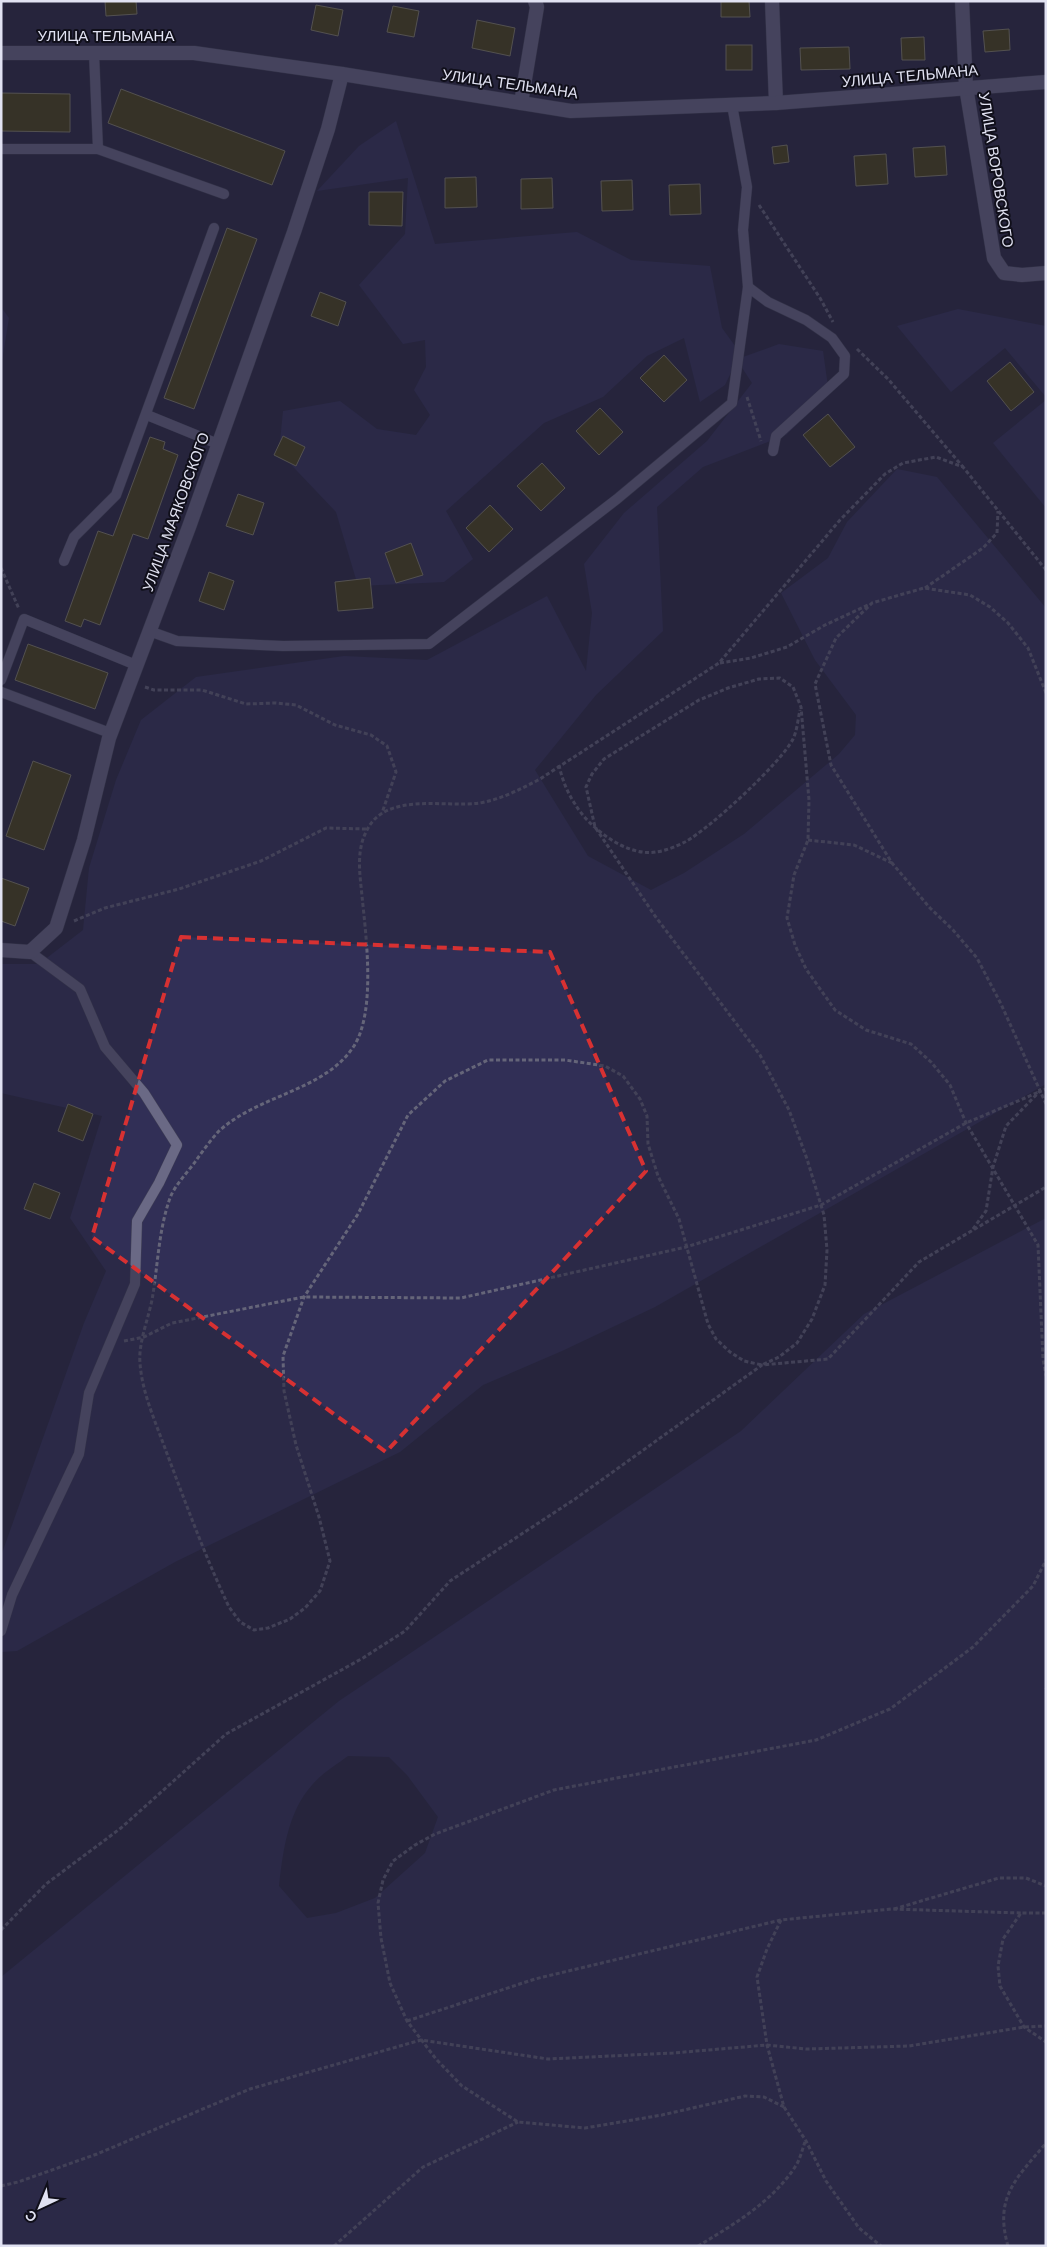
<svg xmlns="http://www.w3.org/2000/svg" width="1047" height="2247" font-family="Arial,sans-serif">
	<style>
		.green { fill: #312f56; fill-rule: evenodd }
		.building { fill: #4a440e; stroke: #898668 }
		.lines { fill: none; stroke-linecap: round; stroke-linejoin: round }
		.service-casing { stroke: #414055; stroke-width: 11 }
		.minor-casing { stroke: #414055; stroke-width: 15 }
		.tertiary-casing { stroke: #414055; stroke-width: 15 }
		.path { stroke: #656579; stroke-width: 3; stroke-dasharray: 4 2.5; stroke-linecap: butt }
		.service { stroke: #6a6985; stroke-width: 10 }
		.minor { stroke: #6a6985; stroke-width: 14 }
		.tertiary { stroke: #6a6985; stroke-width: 14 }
		.marked { fill: none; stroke: #d73132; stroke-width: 4; stroke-dasharray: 10 6; stroke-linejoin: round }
		.labels { text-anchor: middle; stroke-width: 4; stroke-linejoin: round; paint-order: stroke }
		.street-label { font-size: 15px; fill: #e1e2f2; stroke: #100f1a }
	</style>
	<rect width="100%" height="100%" fill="#26253c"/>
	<g class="green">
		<path d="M396,121L435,244L577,232L631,260L710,266L722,328L743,357L779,344L823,351L829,394L786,435L703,467L657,507L663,631L596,695L535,770L588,856L651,890L684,873L744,834L839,754L855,735L856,715L815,660L781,593L828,558L847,522L897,469L937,477L1046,608V1084L655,1307L562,1351L483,1385L400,1452L175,1562L17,1651L1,1652V1556L84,1323L106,1271L70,1218L102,1116L1,1093V964H39L83,930L89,868L116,780L141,720L196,677L344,656L427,660L547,596L586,671L592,613L584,564L624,513L707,441L752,383L737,360L725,385L700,402L684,338L647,356L603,397L544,423L446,511L473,559L444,582L358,586L336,512L279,452L283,411L340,401L377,429L416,435L430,415L414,390L426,367L425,340L403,344L359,285L405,234L408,178L317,191L359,146Z"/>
		<path d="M1,307L9,318L1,367Z"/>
		<path d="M958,309L1046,326V397L1005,348L951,392L897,326Z"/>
		<path d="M1046,400V508L993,443Z"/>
		<path d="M1046,1218V2246H1V1977L339,1701L741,1431L864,1314ZM348,1756L389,1757L407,1775L438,1817L425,1853L375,1898L336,1913L307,1918L279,1886C283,1850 288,1812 312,1785C321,1774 336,1765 348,1756Z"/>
	</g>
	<g class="building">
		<path d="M105,1H136L137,14L106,16Z"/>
		<path d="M721,1H749L750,17H721Z"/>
		<path d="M316,5L343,10L338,36L311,30Z"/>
		<path d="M393,6L419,11L414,37L387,32Z"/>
		<path d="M477,20L515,28L510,56L472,48Z"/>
		<path d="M1009,29L1010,50L985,52L983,31Z"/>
		<path d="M924,37L925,60H902L901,38Z"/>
		<rect x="726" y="45" width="26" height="25"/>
		<path d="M849,47L850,69L801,70L800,48Z"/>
		<path d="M121,89L285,151L272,185L108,123Z"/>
		<path d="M1,93L70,94V132L1,131Z"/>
		<path d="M787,145L789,162L774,164L772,147Z"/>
		<path d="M945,146L947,175L915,177L913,148Z"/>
		<path d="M886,154L888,184L856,186L854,156Z"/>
		<path d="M476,177L477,207L445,208V178Z"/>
		<path d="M552,178L553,208L521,209V179Z"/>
		<path d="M632,180L633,210L602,211L601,181Z"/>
		<path d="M700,184L701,214L670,215L669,185Z"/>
		<path d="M369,192H403L402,226L369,225Z"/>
		<path d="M227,228L257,239L194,409L164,398Z"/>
		<path d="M320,292L346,302L338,326L311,316Z"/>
		<path d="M664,355L687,380L664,402L640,378Z"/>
		<path d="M1010,362L1034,392L1011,411L987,381Z"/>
		<path d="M600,408L623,432L599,455L576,431Z"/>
		<path d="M828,414L855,447L830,467L803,435Z"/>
		<path d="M283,436L305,447L296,466L274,455Z"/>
		<path d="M150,437L165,442L163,449L178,455L148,539L133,534L100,625L84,619L81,627L65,621L98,531L113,536Z"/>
		<path d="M542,463L565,488L541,511L517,486Z"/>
		<path d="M238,494L264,503L253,535L226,526Z"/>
		<path d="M490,505L513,529L489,552L466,528Z"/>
		<path d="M411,543L423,575L396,583L385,553Z"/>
		<path d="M209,572L234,581L224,610L199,601Z"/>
		<path d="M370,578L373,608L338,611L335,582Z"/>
		<path d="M28,644L108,673L95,709L15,680Z"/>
		<path d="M33,761L71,775L44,850L6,836Z"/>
		<path d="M1,878L29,888L15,926L1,921Z"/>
		<path d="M68,1104L93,1114L83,1141L58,1131Z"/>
		<path d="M34,1183L60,1193L50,1219L24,1209Z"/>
	</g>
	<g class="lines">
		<defs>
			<g id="service">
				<path d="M94,53L98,149"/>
				<path d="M1,149H98L224,194"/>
				<path d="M748,287L768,302L806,320L832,338L845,356L844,374L776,436L773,451"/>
				<path d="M147,415L218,444"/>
				<path d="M64,561L74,537L116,495L214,228"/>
				<path d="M149,631L177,641L283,646L429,644L617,499L732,403L748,287L743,230L747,187L732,105"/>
				<path d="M1,680L24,619L136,665"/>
				<path d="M1,692L110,733"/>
				<path d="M1,1631L12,1595L79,1454L89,1393L135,1284L137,1221L159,1183L177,1145L144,1093L105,1047L80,989L30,952"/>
			</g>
			<g id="minor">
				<path d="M772,1L776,103"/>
				<path d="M962,1L966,87L994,258L1004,273L1022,275L1046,273"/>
				<path d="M521,103L537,7L535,1"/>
				<path d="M1,950L30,952L56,928L84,840L109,738L189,527L294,232L328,129L342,74"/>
			</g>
			<path id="tertiary" d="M1,53H194L342,74L571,111L776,103L1046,82"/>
		</defs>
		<use href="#service" class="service-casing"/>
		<use href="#minor" class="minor-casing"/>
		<use href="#tertiary" class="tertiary-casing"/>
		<g class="path">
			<path d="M759,205L820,298L833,322"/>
			<path d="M857,349L888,379L963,467"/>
			<path d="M747,397L761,441"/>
			<path d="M1,568L19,609"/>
			<path d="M1046,570L963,467L936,457L903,463L885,474L840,520L719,663L540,779C521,789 502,799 480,803C445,808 384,791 366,832C356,852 360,875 362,896C366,936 376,1011 354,1046C325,1091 257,1095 218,1132C210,1141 202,1152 195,1162C187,1173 175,1185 170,1198C159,1229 158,1262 153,1294C150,1315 138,1342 140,1363C142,1393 156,1423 166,1451C186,1504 205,1556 229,1607L240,1622L254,1630L268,1628L290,1619L305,1608L320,1591L330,1561L319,1517L296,1445L284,1391L283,1356L304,1297L358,1214L408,1115L445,1081L488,1060H565L605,1066L623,1076L640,1099L647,1116L648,1144L658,1176L679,1219L708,1324L716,1339L730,1352L744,1361L762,1365L779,1357L797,1343L812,1319L825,1285L827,1250L824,1215L807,1159L789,1110L760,1055L655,916L595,827L586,787L592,774L604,759L699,700L728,688L759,679L780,678L793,687L801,707L809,800L808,840L794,875L787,918L795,945L806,969L835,1010L866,1030L911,1044L931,1062L950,1085L966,1123L1038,1245L1043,1359L1046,1376"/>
			<path d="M925,588L983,548L997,533L998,511"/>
			<path d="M720,663L751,658L787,647L825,625L868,605"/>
			<path d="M145,687L154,690H202L246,704L276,703L296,705L335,725L371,735L387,746L396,772L382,813"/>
			<path d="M1046,693L1028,648L1008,623L990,607L970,595L924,588L872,603L836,638L815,684L831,765L892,863L930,908L953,930L977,958L1001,1004L1046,1104"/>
			<path d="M559,765C562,779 567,792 575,804C589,828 627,857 656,852C665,851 677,846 685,842C709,829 781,763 793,739C797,731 798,719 800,710"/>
			<path d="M808,840L854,845L892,863"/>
			<path d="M74,921L105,908L179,889L261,861L326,828L366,829"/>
			<path d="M973,1229L986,1211L993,1167L1006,1126L1039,1092L1046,1089"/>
			<path d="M124,1341L144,1337L172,1323L304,1297L461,1298L686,1247L821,1205L966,1123L1039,1092"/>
			<path d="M1046,1688V1689"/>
			<path d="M894,1909L999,1878H1026L1046,1886"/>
			<path d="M1046,1913H1021L1003,1939L998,1966L1000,1986L1024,2027L1046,2042"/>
			<path d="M781,1920L767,1949L757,1977L767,2045L784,2107L806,2141L826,2181L859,2228L881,2246"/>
			<path d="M1,1930L46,1884L121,1828L226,1734L363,1658L405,1631L450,1581L575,1499L762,1365L828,1359L919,1262L1046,1187"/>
			<path d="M407,2021L535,1979L781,1920L891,1909L1021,1913"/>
			<path d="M784,2107L764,2097L745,2096L662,2115L585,2128L518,2122L462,2086L436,2059L407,2021L390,1983L381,1938L378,1903L383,1880L393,1861L415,1845L435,1834L554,1790L816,1740L890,1709L973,1647L1033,1586L1046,1560"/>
			<path d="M1,2186L18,2182L97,2154L250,2089L421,2040L548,2059L673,2053L767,2045L806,2049L909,2046L1024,2027L1046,2026"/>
			<path d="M334,2246L423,2167L518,2122"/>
			<path d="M698,2246C733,2225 772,2202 795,2167C800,2160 802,2150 805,2142"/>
			<path d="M1008,2246C994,2197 1016,2179 1046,2143"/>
		</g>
		<use href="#service" class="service"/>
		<use href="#minor" class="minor"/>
		<use href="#tertiary" class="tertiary"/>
	</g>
	<path d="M0 0H1047V2247H0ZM181,937L550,952L646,1171L386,1452L92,1237Z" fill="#26253c" fill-opacity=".55" fill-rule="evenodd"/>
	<path class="marked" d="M181,937L550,952L646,1171L386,1452L92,1237Z"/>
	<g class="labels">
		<g class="street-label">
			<text x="106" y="41">УЛИЦА ТЕЛЬМАНА</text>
			<text transform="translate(910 76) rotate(-5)" y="5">УЛИЦА ТЕЛЬМАНА</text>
			<text transform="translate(510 84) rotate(8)" y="5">УЛИЦА ТЕЛЬМАНА</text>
			<text transform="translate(996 170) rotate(81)" y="5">УЛИЦА ВОРОВСКОГО</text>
			<text transform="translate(176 512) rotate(-70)" y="5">УЛИЦА МАЯКОВСКОГО</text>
		</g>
	</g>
	<rect width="1047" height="2247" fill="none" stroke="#e1e2f2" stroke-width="5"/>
	<g transform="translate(40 2207) rotate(224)" stroke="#100f1a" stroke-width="4" paint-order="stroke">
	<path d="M0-4L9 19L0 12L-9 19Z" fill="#e1e2f2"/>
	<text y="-8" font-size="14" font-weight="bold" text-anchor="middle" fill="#e1e2f2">С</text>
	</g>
</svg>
